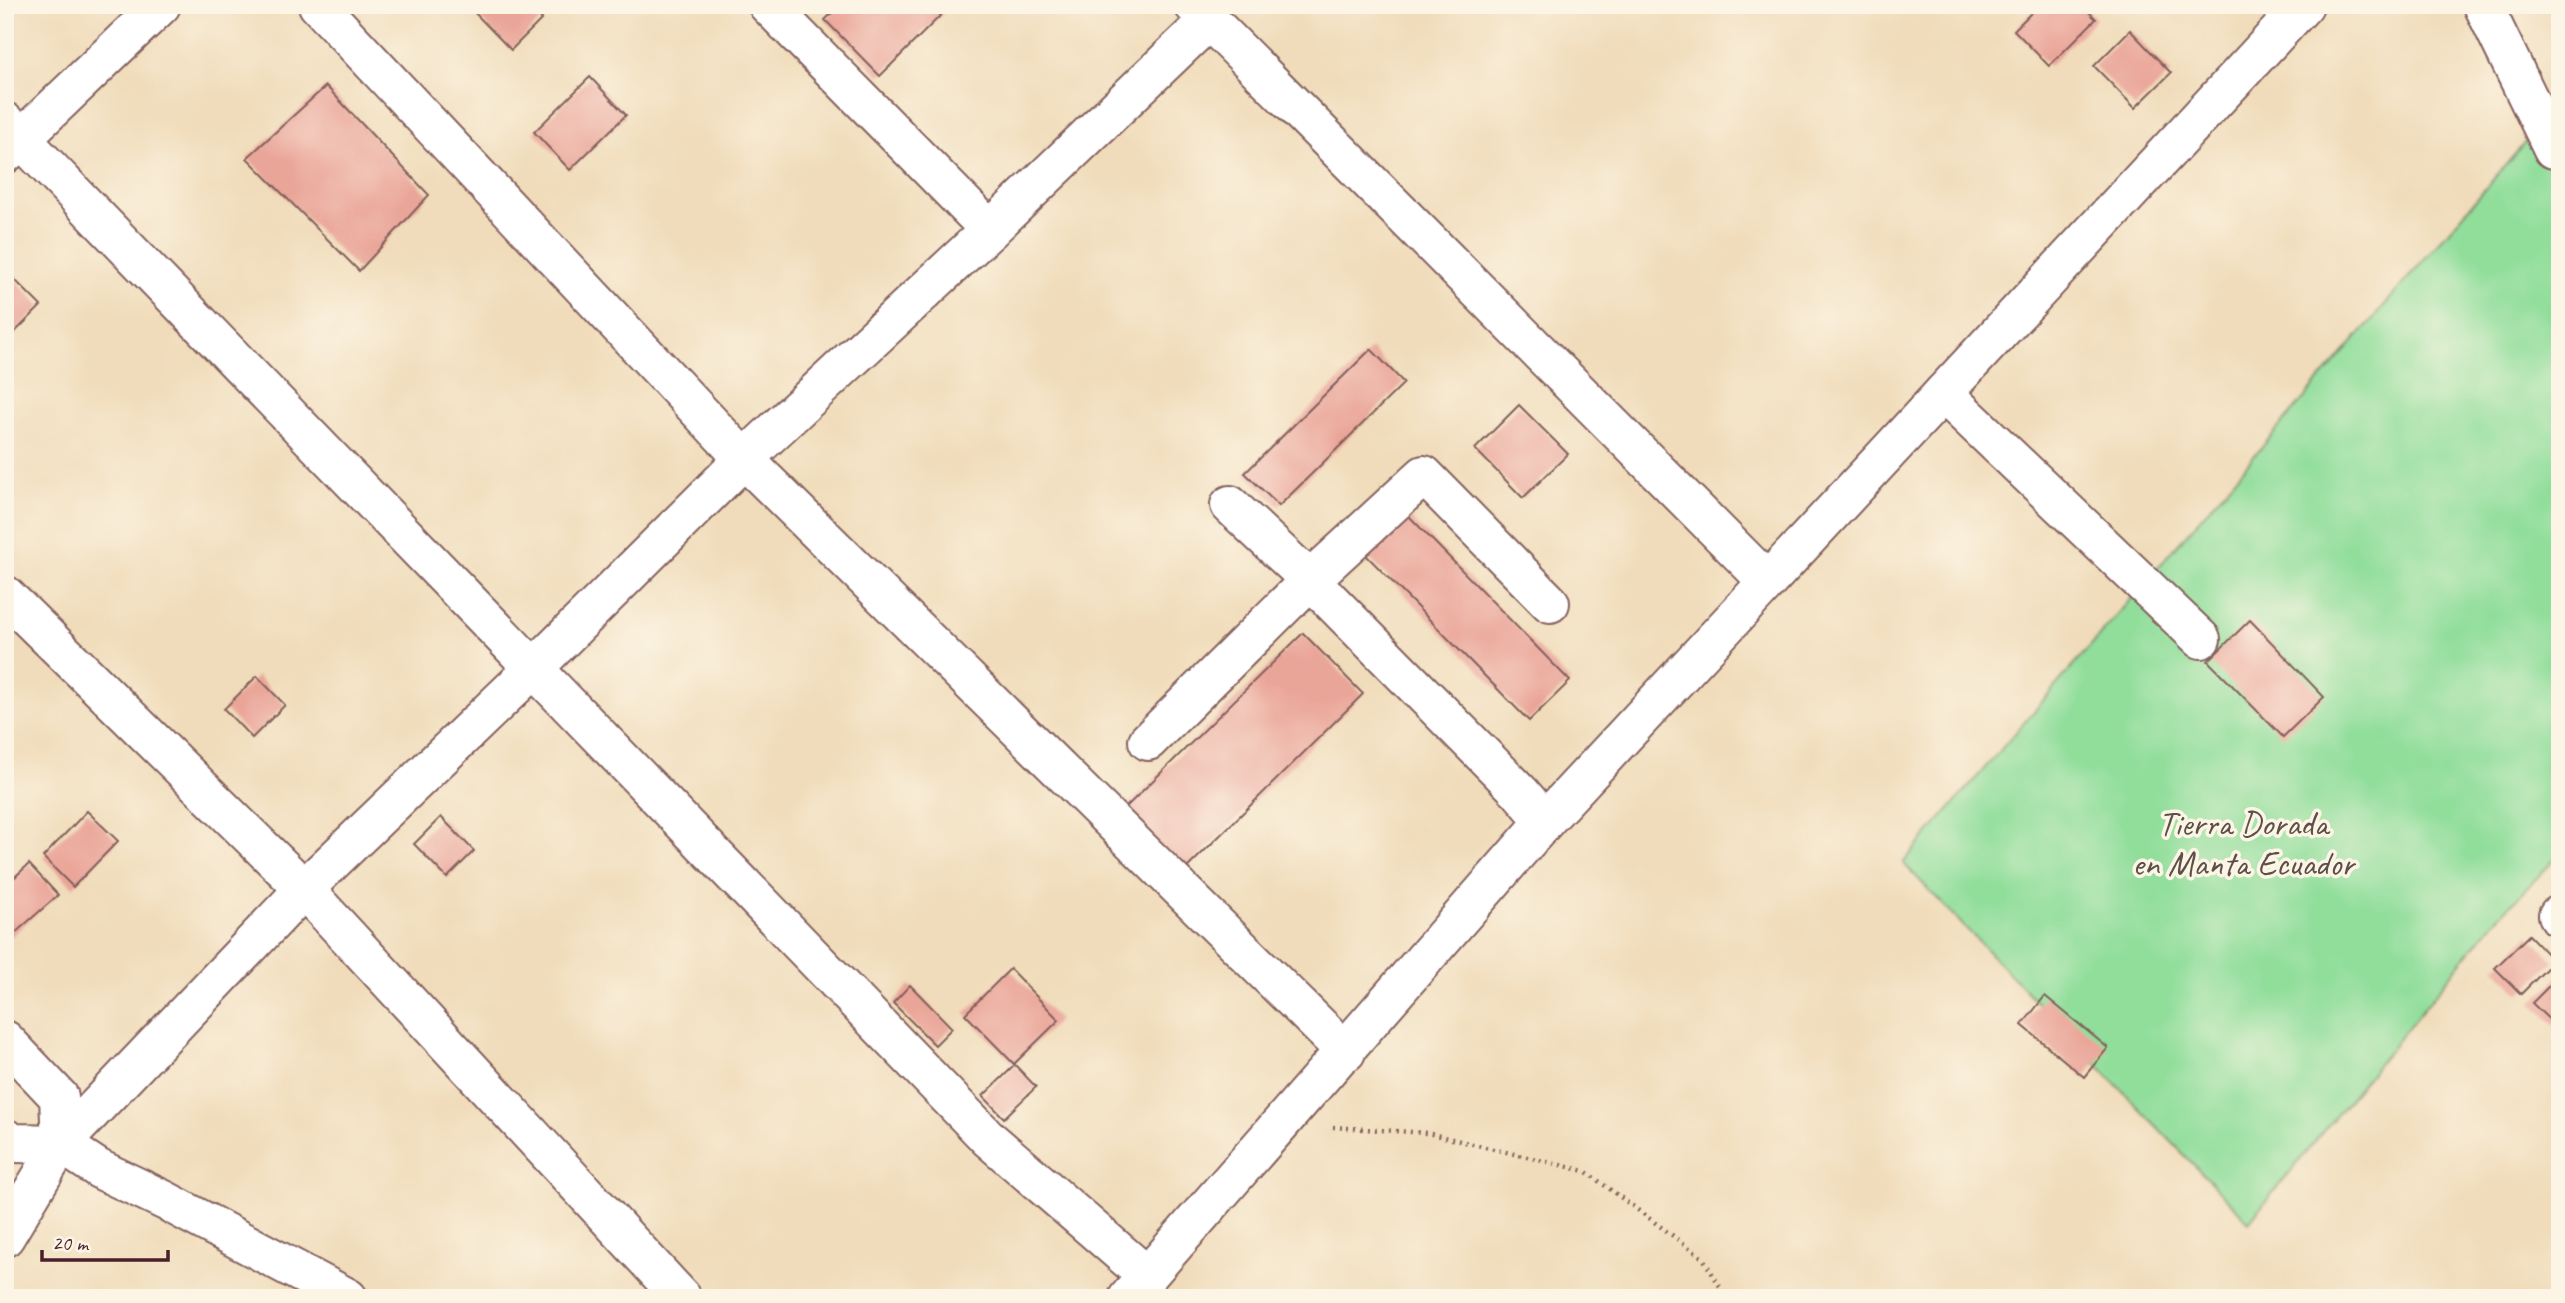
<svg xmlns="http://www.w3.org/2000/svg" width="2565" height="1303" font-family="Caveat,sans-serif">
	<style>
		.green { fill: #91de9b; stroke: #6e7e63; stroke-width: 2 }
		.building { fill: #eaa599 }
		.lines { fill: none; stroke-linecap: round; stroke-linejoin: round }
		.minor-casing { stroke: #84615d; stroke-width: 42 }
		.path { stroke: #84615d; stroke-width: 4.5; stroke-dasharray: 2 5; stroke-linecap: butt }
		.minor { stroke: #fff; stroke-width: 38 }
		.labels { text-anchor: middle; stroke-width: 7; stroke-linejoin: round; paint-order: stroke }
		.park-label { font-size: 35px; fill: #5c4f47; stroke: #fcf5e5 }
	</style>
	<rect width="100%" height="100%" fill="#fcf5e5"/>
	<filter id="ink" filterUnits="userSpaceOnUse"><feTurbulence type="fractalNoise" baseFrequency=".0143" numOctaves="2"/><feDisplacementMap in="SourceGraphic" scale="14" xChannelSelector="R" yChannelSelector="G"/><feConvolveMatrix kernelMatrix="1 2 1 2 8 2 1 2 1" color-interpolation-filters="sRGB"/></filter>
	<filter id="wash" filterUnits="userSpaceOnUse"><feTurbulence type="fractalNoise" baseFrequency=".00686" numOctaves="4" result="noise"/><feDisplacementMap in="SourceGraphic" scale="28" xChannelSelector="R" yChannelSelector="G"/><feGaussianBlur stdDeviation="1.57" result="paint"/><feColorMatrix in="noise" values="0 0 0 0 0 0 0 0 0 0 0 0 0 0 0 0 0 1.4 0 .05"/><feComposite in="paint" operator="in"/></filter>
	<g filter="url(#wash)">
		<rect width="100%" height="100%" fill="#f0dcba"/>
		<path class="green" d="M2560,102V854L2494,922L2249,1222L1903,863Z"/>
		<g id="blocks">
			<g class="building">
				<path d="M471,5H528L542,19L511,50L469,7Z"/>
				<path d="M840,5H951L880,76L825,20Z"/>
				<path d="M2039,5H2082L2096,19L2049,66L2014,30Z"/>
				<path d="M2130,30L2171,73L2135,108L2094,66Z"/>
				<path d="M590,77L626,115L570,170L534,132Z"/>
				<path d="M326,86L429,195L359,271L247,158Z"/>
				<path d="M5,270L41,306L5,342Z"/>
				<path d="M1371,349L1404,383L1279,506L1245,473Z"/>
				<path d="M1519,405L1568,454L1523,498L1475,449Z"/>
				<path d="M1403,510L1570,681L1529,721L1362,551Z"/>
				<path d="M2250,620L2324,697L2283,737L2208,661Z"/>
				<path d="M1303,633L1363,694L1183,872L1123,810Z"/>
				<path d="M257,676L285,705L252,738L224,709Z"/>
				<path d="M87,811L118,841L73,887L43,857Z"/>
				<path d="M441,817L474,851L447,878L414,844Z"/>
				<path d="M29,864L58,895L5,942V886Z"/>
				<path d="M2529,935L2554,961L2521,994L2495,968Z"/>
				<path d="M1010,969L1059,1020L1014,1064L965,1014Z"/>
				<path d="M2560,975V1030L2532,1003Z"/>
				<path d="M910,985L952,1028L935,1045L893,1003Z"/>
				<path d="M2045,996L2108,1048L2084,1077L2022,1025Z"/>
				<path d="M1015,1065L1036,1087L1004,1118L983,1096Z"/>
			</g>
		</g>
	</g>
	<g filter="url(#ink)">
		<use href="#blocks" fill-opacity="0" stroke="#84615d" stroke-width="2"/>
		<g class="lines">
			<defs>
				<g id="minor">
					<path d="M318,5L744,459L1346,1052"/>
					<path d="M768,5L990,230"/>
					<path d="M1194,5L1767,581"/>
					<path d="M2483,5L2553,149L2560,143"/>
					<path d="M5,122L989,1139L1146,1275"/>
					<path d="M5,154L161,5"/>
					<path d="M1943,393L2201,639"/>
					<path d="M1230,505L1310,580L1520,792L1545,821"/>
					<path d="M5,595L304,889L682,1298"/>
					<path d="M1148,741L1310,580L1424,475L1550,603"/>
					<path d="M2558,915L2560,918"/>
					<path d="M5,1040L59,1097L61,1144"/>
					<path d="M5,1138L14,1143L61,1144L99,1169L166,1201L348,1298"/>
					<path d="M5,1237L61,1144L304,889L533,669L744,459L990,230L1209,20"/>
					<path d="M1128,1298L1545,821L2304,5"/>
				</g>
			</defs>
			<use href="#minor" class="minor-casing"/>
			<path class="path" d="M1333,1127L1427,1133L1585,1171L1703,1258L1727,1298"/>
			<use href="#minor" class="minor"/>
		</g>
	</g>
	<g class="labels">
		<g class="park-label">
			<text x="2243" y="835">Tierra Dorada<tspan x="2243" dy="40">en Manta Ecuador</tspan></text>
		</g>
	</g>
	<rect width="2565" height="1303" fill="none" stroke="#fcf5e5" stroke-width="28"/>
	<path d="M42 1250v10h126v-10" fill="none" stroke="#4a1f2b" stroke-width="3.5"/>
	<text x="52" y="1250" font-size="21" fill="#4a1f2b" stroke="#fcf5e5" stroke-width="5" paint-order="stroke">20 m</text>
</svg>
